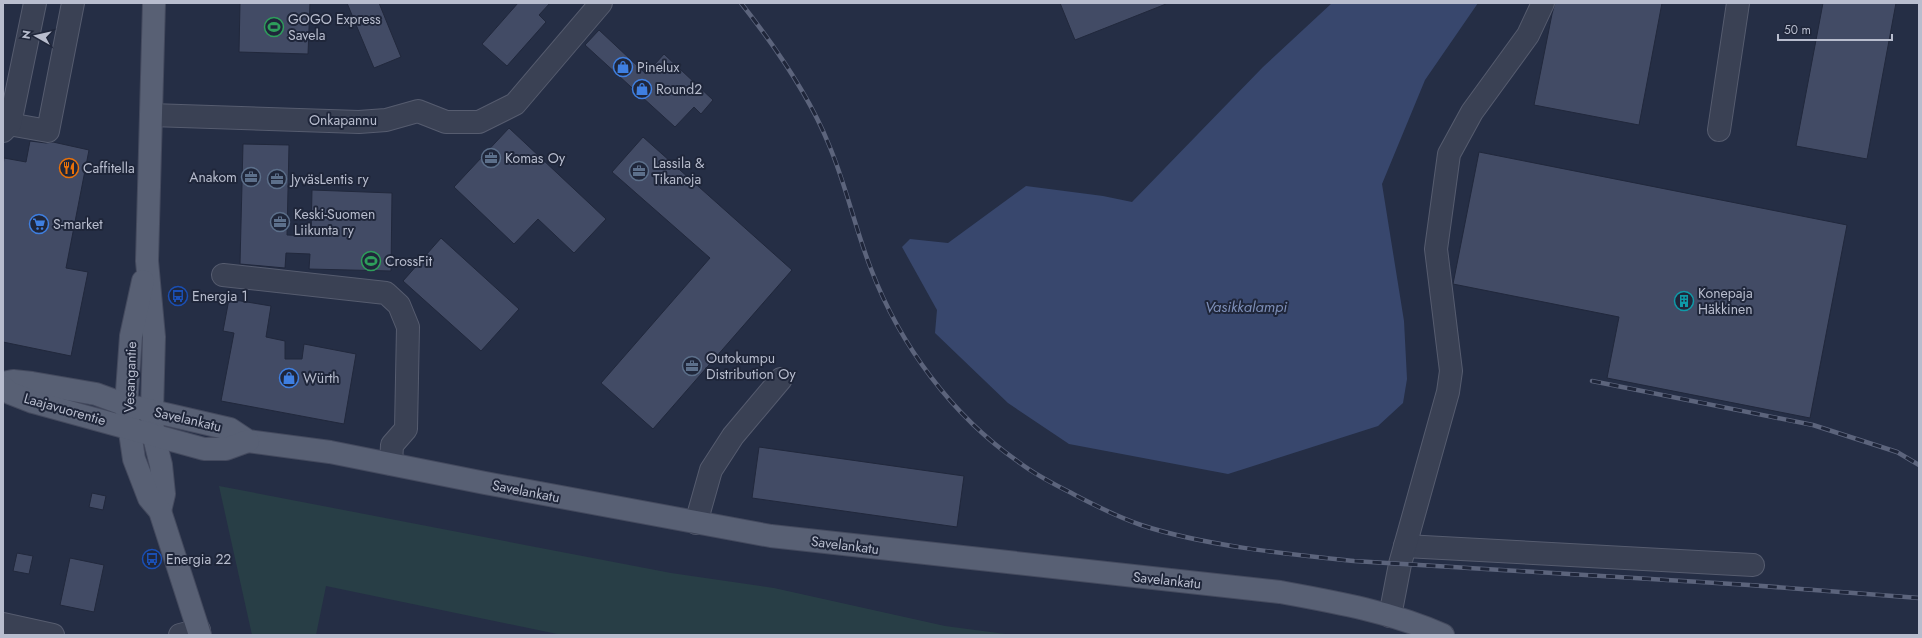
<svg xmlns="http://www.w3.org/2000/svg" width="1922" height="638" font-family="Jost,sans-serif">
	<style>
		.green { fill: #283e46 }
		.water { fill: #38476d }
		.building { fill: #424b65; stroke: #21283c }
		.lines { fill: none; stroke-linecap: round; stroke-linejoin: round }
		.minor-casing { stroke: #565c6f; stroke-width: 24 }
		.major-casing { stroke: #444a5e; stroke-width: 24 }
		.minor { stroke: #3a4154; stroke-width: 22 }
		.major { stroke: #586074; stroke-width: 22 }
		.rail-casing { stroke: #5c647c; stroke-width: 4.5 }
		.rail { stroke: #1f263a; stroke-width: 3; stroke-dasharray: 9; stroke-linecap: butt }
		.labels { text-anchor: middle; stroke-width: 4; stroke-linejoin: round; paint-order: stroke }
		.poi-label { font-size: 14px; fill: #b8bdce; stroke: #1f263a; text-anchor: start }
		.street-label { font-size: 14px; fill: #b8bdce; stroke: #1f263a }
		.water-label { font-size: 15px; font-style: italic; fill: #7d8eb7; stroke: #1f263a }
	</style>
	<rect width="100%" height="100%" fill="#252e45"/>
	<path class="green" d="M219,486L671,573L774,588L945,626L1013,635H562L326,586L316,635H252Z"/>
	<path class="water" d="M1332,3H1478L1425,80L1382,184L1404,321L1407,379L1403,403L1378,426L1228,474L1069,444L1008,403L935,333L937,310L902,247L910,239L948,243L1026,186L1103,196L1132,202L1263,67Z"/>
	<g class="building">
		<path d="M240,3H310L308,54L239,52Z"/>
		<path d="M347,3H379L401,57L374,68Z"/>
		<path d="M518,3H550L539,15L546,22L507,66L482,44Z"/>
		<path d="M1060,3H1166V4L1075,40Z"/>
		<path d="M1555,3H1662L1639,125L1534,105L1552,14Z"/>
		<path d="M1823,3H1896L1867,159L1796,146Z"/>
		<path d="M599,30L646,74L664,54L713,100L701,114L694,107L675,127L585,45Z"/>
		<path d="M509,128L606,219L574,253L538,219L514,244L454,187Z"/>
		<path d="M643,137L792,270L653,429L601,383L710,258L612,172Z"/>
		<path d="M30,141L46,143L53,142L89,150L66,268L88,272L71,356L3,342V166L4,158L26,162Z"/>
		<path d="M243,144L289,145L287,235L311,236L312,190L392,193L391,271L309,269L310,254L286,253L285,268L240,264Z"/>
		<path d="M1479,152L1847,225L1810,418L1607,378L1619,317L1453,284Z"/>
		<path d="M441,238L519,309L481,351L403,281Z"/>
		<path d="M229,299L271,306L266,337L285,341V359H302L304,344L356,354L344,424L221,401L234,333L223,331Z"/>
		<path d="M759,447L964,476L957,527L752,498Z"/>
		<path d="M92,493L106,496L103,510L89,507Z"/>
		<path d="M17,553L33,556L29,574L13,571Z"/>
		<path d="M70,558L104,565L94,612L60,605Z"/>
	</g>
	<g class="lines">
		<defs>
			<g id="minor">
				<path d="M151,115L359,122L386,120L418,111L446,122H479L515,104L601,3"/>
				<path d="M3,123L48,131L73,3"/>
				<path d="M1719,130L1738,3"/>
				<path d="M3,131L10,124L35,3"/>
				<path d="M223,275L386,293L399,305L408,327L406,429L392,445L391,464"/>
				<path d="M696,523L711,470L733,436L781,379"/>
				<path d="M1405,546L1753,565"/>
				<path d="M1390,616L1400,564L1448,392L1451,371L1436,249L1449,154L1472,112L1528,35L1543,3"/>
				<path d="M3,624L53,635"/>
				<path d="M180,635L199,630"/>
			</g>
			<g id="major">
				<path d="M154,3L147,261L154,337L152,411L153,433L161,465L164,494L160,511"/>
				<path d="M143,281L131,336L126,405L134,459L149,498L160,511L200,635"/>
				<path d="M3,383L13,381L32,383L96,394L126,405L230,429L248,441L330,452L485,483L771,536L1280,592C1335,602 1392,612 1443,635"/>
				<path d="M3,387L10,393L33,402L204,449H226L248,441"/>
			</g>
		</defs>
		<use href="#minor" class="minor-casing"/>
		<use href="#major" class="major-casing"/>
		<use href="#minor" class="minor"/>
		<use href="#major" class="major"/>
		<defs>
			<g id="rail">
				<path d="M741,3C774,45 809,95 829,145C846,185 855,228 871,269C900,345 952,416 1020,463C1037,476 1056,485 1075,495C1096,506 1118,517 1141,525C1205,546 1287,554 1354,561L1749,585L1919,598"/>
				<path d="M1592,381L1813,425L1897,452L1919,465"/>
			</g>
		</defs>
		<use href="#rail" class="rail-casing"/>
		<use href="#rail" class="rail"/>
	</g>
	<defs>
		<symbol id="stadium-ring" viewBox="-11 -11 22 22"><circle r="9.5" fill="#1f263a" stroke="#2e9e5b" stroke-width="1.5"/><path d="M0-5a6.5 5 0 1 0 0 10a6.5 5 0 1 0 0-10ZM-3.5-1.8h7v3.6h-7Z" fill="#2e9e5b"/></symbol>
		<symbol id="shop-ring" viewBox="-11 -11 22 22"><circle r="9.5" fill="#1f263a" stroke="#3f7fe0" stroke-width="1.5"/><path d="M-5-2.5h2.3a2.7 3.5 0 0 1 5.4 0H5L5.5 6h-11ZM-1.5-2.5h3a1.5 2.3 0 0 0-3 0Z" fill="#3f7fe0"/></symbol>
		<symbol id="office-ring" viewBox="-11 -11 22 22"><circle r="9.5" fill="#1f263a" stroke="#5c6f8a" stroke-width="1.5"/><path d="M-6-3h4V-5.5h4V-3h4V5H-6ZM-1-4.5V-3h2v-1.5ZM-6 0V1H6V0Z" fill="#5c6f8a"/></symbol>
		<symbol id="restaurant-ring" viewBox="-11 -11 22 22"><circle r="9.5" fill="#1f263a" stroke="#e8710a" stroke-width="1.5"/><path d="M-5-6h1v4h1v-4h1v4h1v-4h1v5L-1.5 .5V6h-2V.5L-5-1ZM5-6V6H3V1.5H1.5Q1.5-4 5-6Z" fill="#e8710a"/></symbol>
		<symbol id="supermarket-ring" viewBox="-11 -11 22 22"><circle r="9.5" fill="#1f263a" stroke="#3f7fe0" stroke-width="1.5"/><path d="M-6-5.5h2.5l.6 2H6L4.5 2H-2.5L-4.4-4H-6ZM-1.5 3.2a1.3 1.3 0 1 0 .1 0ZM3 3.2a1.3 1.3 0 1 0 .1 0Z" fill="#3f7fe0"/></symbol>
		<symbol id="bus-ring" viewBox="-11 -11 22 22"><circle r="9.5" fill="#1f263a" stroke="#1a4fb4" stroke-width="1.5"/><path d="M-5-6H5V4H4V6H2V4H-2V6H-4V4H-5ZM-3.5-4V0h7V-4ZM-3.5 1.2v1.5H-2V1.2ZM2 1.2v1.5H3.5V1.2Z" fill="#1a4fb4"/></symbol>
		<symbol id="building-ring" viewBox="-11 -11 22 22"><circle r="9.5" fill="#1f263a" stroke="#0f9aa8" stroke-width="1.5"/><path d="M-4-6H4V6H1V3H-1V6H-4ZM-2.5-4.3h1.7v1.8h-1.7ZM.8-4.3h1.7v1.8H.8ZM-2.5-1h1.7V.8h-1.7ZM.8-1h1.7V.8H.8Z" fill="#0f9aa8"/></symbol>
	</defs>
	<g fill-rule="evenodd">
		<use href="#stadium-ring" x="263" y="16" width="22" height="22"/>
		<use href="#shop-ring" x="612" y="56" width="22" height="22"/>
		<use href="#shop-ring" x="631" y="78" width="22" height="22"/>
		<use href="#office-ring" x="480" y="147" width="22" height="22"/>
		<use href="#restaurant-ring" x="58" y="157" width="22" height="22"/>
		<use href="#office-ring" x="628" y="160" width="22" height="22"/>
		<use href="#office-ring" x="240" y="166" width="22" height="22"/>
		<use href="#office-ring" x="266" y="168" width="22" height="22"/>
		<use href="#office-ring" x="269" y="211" width="22" height="22"/>
		<use href="#supermarket-ring" x="28" y="213" width="22" height="22"/>
		<use href="#stadium-ring" x="360" y="250" width="22" height="22"/>
		<use href="#bus-ring" x="167" y="285" width="22" height="22"/>
		<use href="#building-ring" x="1673" y="290" width="22" height="22"/>
		<use href="#office-ring" x="681" y="355" width="22" height="22"/>
		<use href="#shop-ring" x="278" y="367" width="22" height="22"/>
		<use href="#bus-ring" x="141" y="548" width="22" height="22"/>
	</g>
	<g class="labels">
		<g class="poi-label">
			<text x="288" y="24">GOGO Express<tspan x="288" dy="16">Savela</tspan></text>
			<text x="637" y="72">Pinelux</text>
			<text x="656" y="94">Round2</text>
			<text x="505" y="163">Komas Oy</text>
			<text x="653" y="168">Lassila &amp;<tspan x="653" dy="16">Tikanoja</tspan></text>
			<text x="83" y="173">Caffitella</text>
			<text x="237" y="182" text-anchor="end">Anakom</text>
			<text x="291" y="184">JyväsLentis ry</text>
			<text x="294" y="219">Keski-Suomen<tspan x="294" dy="16">Liikunta ry</tspan></text>
			<text x="53" y="229">S-market</text>
			<text x="385" y="266">CrossFit</text>
			<text x="1698" y="298">Konepaja<tspan x="1698" dy="16">Häkkinen</tspan></text>
			<text x="192" y="301">Energia 1</text>
			<text x="706" y="363">Outokumpu<tspan x="706" dy="16">Distribution Oy</tspan></text>
			<text x="303" y="383">Würth</text>
			<text x="166" y="564">Energia 22</text>
		</g>
		<g class="street-label">
			<text x="343" y="125">Onkapannu</text>
			<text transform="translate(130 377) rotate(-88)" y="5">Vesangantie</text>
			<text transform="translate(65 409) rotate(16)" y="5">Laajavuorentie</text>
			<text transform="translate(188 419) rotate(13)" y="5">Savelankatu</text>
			<text transform="translate(526 491) rotate(11)" y="5">Savelankatu</text>
			<text transform="translate(845 545) rotate(7)" y="5">Savelankatu</text>
			<text transform="translate(1167 580) rotate(6)" y="5">Savelankatu</text>
		</g>
		<g class="water-label">
			<text x="1246" y="312">Vasikkalampi</text>
		</g>
	</g>
	<rect width="1922" height="638" fill="none" stroke="#b8bdce" stroke-width="8"/>
	<g transform="translate(36 36) rotate(278)" stroke="#1f263a" stroke-width="3" paint-order="stroke">
	<path d="M0-3L7 15L0 10L-7 15Z" fill="#b8bdce"/>
	<text y="-6" font-size="11" font-weight="bold" text-anchor="middle" fill="#b8bdce">N</text>
	</g>
	<path d="M1778 34v6h114v-6" fill="none" stroke="#b8bdce" stroke-width="2"/>
	<text x="1784" y="34" font-size="12" fill="#b8bdce" stroke="#1f263a" stroke-width="3" paint-order="stroke">50 m</text>
</svg>
